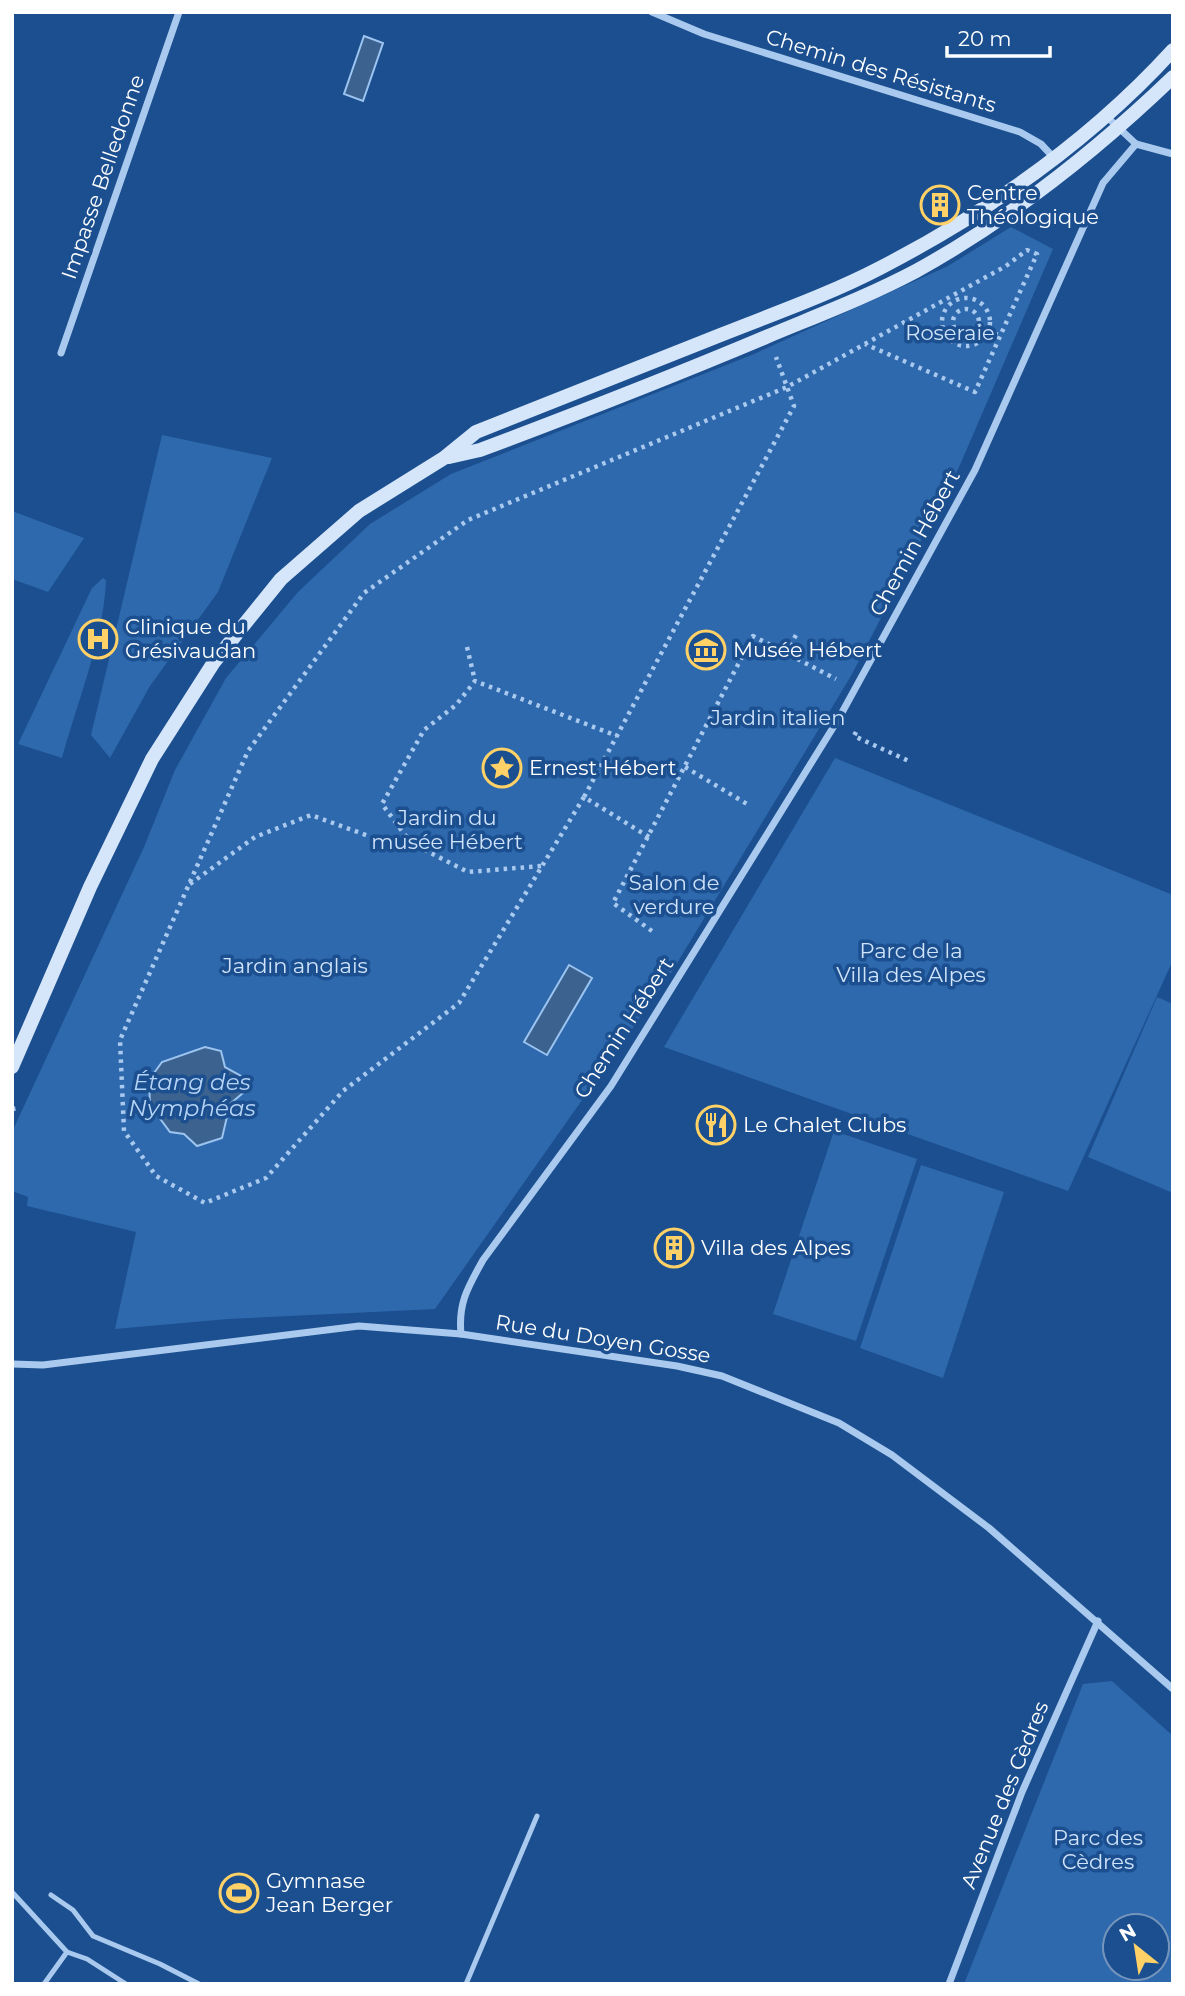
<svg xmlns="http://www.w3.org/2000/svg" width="1185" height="1996" font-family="Montserrat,sans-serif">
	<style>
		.green { fill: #2e69ad; fill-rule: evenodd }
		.water { fill: #3c6290; stroke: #9cc4f0; stroke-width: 2 }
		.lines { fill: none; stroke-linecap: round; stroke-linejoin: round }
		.path { stroke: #a9c9ee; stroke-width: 4.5; stroke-dasharray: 3.5 5; stroke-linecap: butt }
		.lane { stroke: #a9c9ee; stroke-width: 5 }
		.street { stroke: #a9c9ee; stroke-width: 7 }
		.secondary { stroke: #d6e6fa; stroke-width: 14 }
		.labels { text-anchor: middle; stroke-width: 7; stroke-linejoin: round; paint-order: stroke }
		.street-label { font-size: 21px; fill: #fff; stroke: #1b4f8f }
		.poi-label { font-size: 21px; fill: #fff; stroke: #1b4f8f; text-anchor: start }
		.park-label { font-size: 21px; fill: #cfe3fa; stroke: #1b4f8f }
		.water-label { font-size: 23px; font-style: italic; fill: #b5d3f5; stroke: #1b4f8f }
	</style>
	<rect width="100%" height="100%" fill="#1b4f8f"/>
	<g class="green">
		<path d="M1011,227L1053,249L960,465L851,676L668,978L435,1309L228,1319L115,1329L136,1232L27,1206L28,1197L12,1191V1132L144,847L175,770L226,678L298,592L370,524L451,474L754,354L948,266Z"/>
		<path d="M162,435L272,458L218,592L150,686L110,758L91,735Z"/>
		<path d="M12,511L84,538L48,592L12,579Z"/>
		<path d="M103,578L106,580C104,637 77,703 62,758L18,744L92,588Z"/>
		<path d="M835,758L1173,895V960L1068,1191L664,1047Z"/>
		<path d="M1157,997L1173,1004V1193L1088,1157Z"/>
		<path d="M834,1131L917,1159L856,1341L773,1314Z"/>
		<path d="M921,1165L1004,1192L943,1378L860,1348Z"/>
		<path d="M1112,1681L1173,1736V1984H964L1083,1684ZM1115,1926H1157V1968H1115Z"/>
	</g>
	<g class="water">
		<path d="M364,36L383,43L363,101L344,94Z"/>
		<path d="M569,965L592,978L547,1055L524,1042Z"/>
		<path d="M205,1047L221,1051L225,1067L241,1076L244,1092L230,1104L222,1138L197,1146L184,1134L170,1132L150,1105L149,1080L162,1062Z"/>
	</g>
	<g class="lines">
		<g class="path">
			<circle cx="966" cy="322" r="24"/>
			<circle cx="966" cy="322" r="13"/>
			<path d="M979,326L1000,336"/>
			<path d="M467,647L475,681"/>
			<path d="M786,653L796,635"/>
			<path d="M856,732L854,736L911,762"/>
			<path d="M685,767L747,804"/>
			<path d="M584,797L459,1003L343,1091L266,1178L205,1203L156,1176L124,1131L120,1040L248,751L364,593L468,520L787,387L1006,266L1027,250L1037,254L975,392L865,344"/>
			<path d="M649,837L584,797L794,406L776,357"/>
			<path d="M541,866L468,872L411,843L382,804L424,730L456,705L475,681L617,736"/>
			<path d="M190,884L255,837L311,815L374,838L410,843"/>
			<path d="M652,931L613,903L753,636L836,679"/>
			<path d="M12,1109L18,1108"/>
		</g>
		<g class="lane">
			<path d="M12,1892L67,1952L87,1959L126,1984"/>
			<path d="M51,1895L73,1910L93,1936L160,1964L199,1984"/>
			<path d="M44,1984L67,1952"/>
			<path d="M466,1984L537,1816"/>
		</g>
		<g class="street">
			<path d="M652,12L704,34L1020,132L1041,144L1054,158"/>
			<path d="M1106,116L1136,144L1173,154"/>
			<path d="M61,353L179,12"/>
			<path d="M461,1334C458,1303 468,1287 483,1260L611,1086L839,718L975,470L1103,183L1136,144"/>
			<path d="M12,1364L43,1365L359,1326L461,1334L677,1366L722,1376L839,1423L892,1455L989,1528L1173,1689"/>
			<path d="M949,1984L1022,1792L1098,1621"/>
		</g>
		<g class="secondary">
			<path d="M449,457L480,450C576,414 671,377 766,337C816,316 867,297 916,271C1010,219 1096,151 1173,77"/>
			<path d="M12,1067L90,887L152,759L214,662L281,579L359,511L444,458L476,432C558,399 641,367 723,334C776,313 830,294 880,268C988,212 1091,140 1173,50"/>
		</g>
	</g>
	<defs>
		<symbol id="building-ring" viewBox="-11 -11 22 22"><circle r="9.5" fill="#1b4f8f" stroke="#ffd166" stroke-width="1.5"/><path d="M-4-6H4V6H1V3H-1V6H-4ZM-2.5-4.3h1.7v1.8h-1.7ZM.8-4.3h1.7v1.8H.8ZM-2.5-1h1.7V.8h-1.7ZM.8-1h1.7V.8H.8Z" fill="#ffd166"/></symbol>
		<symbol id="hospital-ring" viewBox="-11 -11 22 22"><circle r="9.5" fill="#1b4f8f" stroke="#ffd166" stroke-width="1.5"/><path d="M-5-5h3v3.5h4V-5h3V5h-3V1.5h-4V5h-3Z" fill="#ffd166"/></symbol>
		<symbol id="museum-ring" viewBox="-11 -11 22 22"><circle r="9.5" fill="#1b4f8f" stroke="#ffd166" stroke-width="1.5"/><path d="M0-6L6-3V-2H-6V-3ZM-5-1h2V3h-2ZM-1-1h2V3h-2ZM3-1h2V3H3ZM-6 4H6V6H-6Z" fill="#ffd166"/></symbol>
		<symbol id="sight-ring" viewBox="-11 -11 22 22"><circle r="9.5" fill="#1b4f8f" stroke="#ffd166" stroke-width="1.5"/><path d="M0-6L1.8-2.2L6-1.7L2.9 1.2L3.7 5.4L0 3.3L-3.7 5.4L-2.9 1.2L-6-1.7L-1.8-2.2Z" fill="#ffd166"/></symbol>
		<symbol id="restaurant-ring" viewBox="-11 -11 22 22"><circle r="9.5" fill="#1b4f8f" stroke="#ffd166" stroke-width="1.5"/><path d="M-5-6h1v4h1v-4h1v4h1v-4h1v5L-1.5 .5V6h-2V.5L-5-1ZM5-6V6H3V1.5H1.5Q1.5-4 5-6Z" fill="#ffd166"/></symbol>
		<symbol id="stadium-ring" viewBox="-11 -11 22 22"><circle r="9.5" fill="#1b4f8f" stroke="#ffd166" stroke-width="1.5"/><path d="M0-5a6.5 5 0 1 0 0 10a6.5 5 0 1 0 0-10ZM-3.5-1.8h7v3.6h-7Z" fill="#ffd166"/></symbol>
	</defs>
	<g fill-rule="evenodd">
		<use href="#building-ring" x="918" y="183" width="44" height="44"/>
		<use href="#hospital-ring" x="76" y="617" width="44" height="44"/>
		<use href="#museum-ring" x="684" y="628" width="44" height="44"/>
		<use href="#sight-ring" x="480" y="746" width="44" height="44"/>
		<use href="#restaurant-ring" x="694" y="1103" width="44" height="44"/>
		<use href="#building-ring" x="652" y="1226" width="44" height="44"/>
		<use href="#stadium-ring" x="217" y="1871" width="44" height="44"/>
	</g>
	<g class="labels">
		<g class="street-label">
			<text transform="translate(881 71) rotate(17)" y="7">Chemin des Résistants</text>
			<text transform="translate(103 177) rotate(-71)" y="7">Impasse Belledonne</text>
			<text transform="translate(915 543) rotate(-61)" y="7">Chemin Hébert</text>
			<text transform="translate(624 1028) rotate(-57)" y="7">Chemin Hébert</text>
			<text transform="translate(603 1339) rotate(9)" y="7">Rue du Doyen Gosse</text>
			<text transform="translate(1005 1795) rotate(-68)" y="7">Avenue des Cèdres</text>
		</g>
		<g class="poi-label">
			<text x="967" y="200">Centre<tspan x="967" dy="24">Théologique</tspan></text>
			<text x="125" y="634">Clinique du<tspan x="125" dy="24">Grésivaudan</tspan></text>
			<text x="733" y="657">Musée Hébert</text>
			<text x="529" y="775">Ernest Hébert</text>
			<text x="743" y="1132">Le Chalet Clubs</text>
			<text x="701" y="1255">Villa des Alpes</text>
			<text x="266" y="1888">Gymnase<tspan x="266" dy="24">Jean Berger</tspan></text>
		</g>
		<g class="park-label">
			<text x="950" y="340">Roseraie</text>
			<text x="778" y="725">Jardin italien</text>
			<text x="447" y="825">Jardin du<tspan x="447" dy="24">musée Hébert</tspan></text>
			<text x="674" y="890">Salon de<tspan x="674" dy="24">verdure</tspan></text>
			<text x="911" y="958">Parc de la<tspan x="911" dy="24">Villa des Alpes</tspan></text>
			<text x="295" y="973">Jardin anglais</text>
			<text x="1098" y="1845">Parc des<tspan x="1098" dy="24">Cèdres</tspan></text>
		</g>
		<g class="water-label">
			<text x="192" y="1090">Étang des<tspan x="192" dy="26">Nymphéas</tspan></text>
		</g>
	</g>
	<rect width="1185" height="1996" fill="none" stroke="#ffffff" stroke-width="28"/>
	<g transform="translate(1136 1947) rotate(330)"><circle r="33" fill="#1b4f8f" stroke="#7695bc" stroke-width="2"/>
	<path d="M0-5L12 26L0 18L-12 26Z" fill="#ffd166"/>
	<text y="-10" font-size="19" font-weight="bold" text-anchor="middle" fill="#ffffff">N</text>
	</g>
	<path d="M947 46v10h103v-10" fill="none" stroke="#ffffff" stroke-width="3.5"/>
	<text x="958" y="46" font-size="21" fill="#ffffff" stroke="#1b4f8f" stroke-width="5" paint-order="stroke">20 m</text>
</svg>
